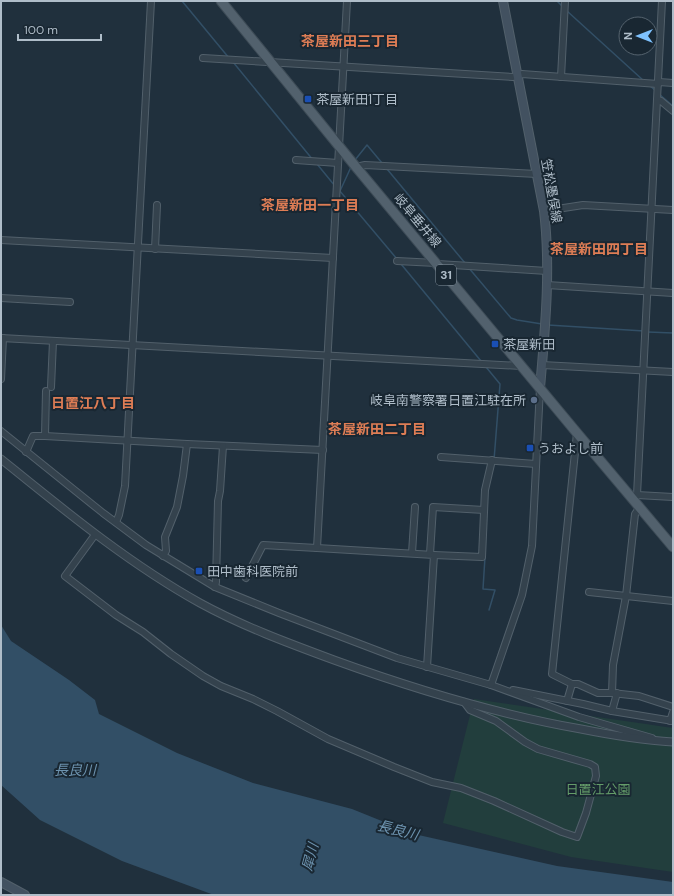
<svg xmlns="http://www.w3.org/2000/svg" width="674" height="896" font-family="'DM Sans','Noto Sans JP',sans-serif">
	<style>
		.green { fill: #223e3d }
		.water { fill: #324f66 }
		.lines { fill: none; stroke-linecap: round; stroke-linejoin: round }
		.stream { stroke: #324f66; stroke-width: 1.5 }
		.minor-casing { stroke: #52606b; stroke-width: 8 }
		.tertiary-casing { stroke: #52606b; stroke-width: 9 }
		.secondary-casing { stroke: #52606b; stroke-width: 10 }
		.primary-casing { stroke: #3d4b56; stroke-width: 11 }
		.minor { stroke: #34424d; stroke-width: 6 }
		.tertiary { stroke: #34424d; stroke-width: 7 }
		.secondary { stroke: #425160; stroke-width: 8 }
		.primary { stroke: #52616d; stroke-width: 9 }
		.transit-dot { fill: #1a4fb4; stroke: #192732; stroke-width: 1.5 }
		.service-dot { fill: #5c6f8a; stroke: #192732; stroke-width: 1.5 }
		.labels { text-anchor: middle; stroke-width: 4; stroke-linejoin: round; paint-order: stroke }
		.shield { fill: #192732; stroke: #82909c; stroke-width: 1 }
		.shield-label { font-size: 12px; font-weight: bold; fill: #afbdc9 }
		.poi-label { font-size: 13px; fill: #afbdc9; stroke: #192732; text-anchor: start }
		.street-label { font-size: 13px; fill: #afbdc9; stroke: #192732 }
		.park-label { font-size: 13px; fill: #649c69; stroke: #192732 }
		.neighbourhood-label { font-size: 14px; font-weight: bold; fill: #de7d55; stroke: #192732 }
		.water-label { font-size: 14px; font-style: italic; fill: #6d93af; stroke: #192732 }
	</style>
	<rect width="100%" height="100%" fill="#20303d"/>
	<path class="green" d="M474,699L673,728V872L571,857L443,823Z"/>
	<path class="water" d="M1,625L11,641L69,680L95,700L99,714L177,753L253,783L352,809L414,834L557,866L673,882V895H214L122,861L40,820L1,785Z"/>
	<g class="lines">
		<g class="stream">
			<path d="M182,1L229,58"/>
			<path d="M557,1L563,7"/>
			<path d="M567,11L644,81"/>
			<path d="M233,62L313,160"/>
			<path d="M650,86L656,91"/>
			<path d="M659,94L673,106"/>
			<path d="M355,160L367,145L382,163"/>
			<path d="M317,164L335,186"/>
			<path d="M387,169L465,263"/>
			<path d="M339,190L397,259"/>
			<path d="M340,191L351,167"/>
			<path d="M401,264L481,361"/>
			<path d="M468,267L511,318L517,320L542,324"/>
			<path d="M548,325L644,331"/>
			<path d="M648,332L673,333"/>
			<path d="M486,367L500,384L494,460"/>
			<path d="M485,557L483,589L495,590L489,610"/>
		</g>
		<defs>
			<g id="minor">
				<path d="M347,1L317,548L434,555L427,667"/>
				<path d="M203,58L513,77L522,74L658,84"/>
				<path d="M561,77L565,1"/>
				<path d="M659,82L673,83"/>
				<path d="M657,100L661,101L673,111"/>
				<path d="M296,160L338,163"/>
				<path d="M356,167L365,165L537,174"/>
				<path d="M544,211L583,205L673,210"/>
				<path d="M1,240L333,258"/>
				<path d="M155,249L157,205"/>
				<path d="M397,261L436,263"/>
				<path d="M438,264L547,271"/>
				<path d="M547,285L673,293"/>
				<path d="M1,298L70,302"/>
				<path d="M1,338L521,366"/>
				<path d="M542,365L673,372"/>
				<path d="M1,379L3,338"/>
				<path d="M51,387L53,341"/>
				<path d="M1,431L103,513L146,545L215,587L279,613L397,658L491,685L579,717L652,738"/>
				<path d="M45,436L46,391"/>
				<path d="M26,452L33,436H45L187,444L323,450"/>
				<path d="M441,457L536,464"/>
				<path d="M637,495L673,497"/>
				<path d="M632,497L637,495L662,1"/>
				<path d="M116,522L119,515L125,486L151,1"/>
				<path d="M94,536L65,576L116,615L143,632L171,654L203,676L221,686L253,699L277,711L328,739L394,767L432,782L461,788L494,801L562,832L577,837L586,813L596,776L595,767L590,764L538,749L525,742L496,721L470,710L464,702"/>
				<path d="M412,553L415,507"/>
				<path d="M430,554L433,507L484,510"/>
				<path d="M434,555L482,557L485,490L492,460"/>
				<path d="M163,556L166,551L165,537L177,507L183,476L187,444"/>
				<path d="M246,578L263,545L317,548"/>
				<path d="M215,587L216,582L218,501L220,491L223,446"/>
				<path d="M589,592L673,601"/>
				<path d="M572,684L552,674L577,433"/>
				<path d="M491,685L522,595L532,546L540,388"/>
				<path d="M513,690L583,704L612,711L673,721"/>
				<path d="M612,693L639,696L673,707"/>
				<path d="M567,701L572,684H578L598,693H612L613,665L626,596L635,514L640,507"/>
				<path d="M612,711L617,693"/>
				<path d="M670,721L673,712"/>
			</g>
			<path id="tertiary" d="M1,459C64,510 128,563 200,603C242,626 288,643 334,660C414,689 496,714 581,729C611,735 642,740 673,742"/>
			<g id="secondary">
				<path d="M503,1L544,211C551,269 545,330 540,388"/>
				<path d="M1,882L25,895"/>
			</g>
			<path id="primary" d="M221,1L356,167L577,433L673,547"/>
		</defs>
		<use href="#minor" class="minor-casing"/>
		<use href="#tertiary" class="tertiary-casing"/>
		<use href="#secondary" class="secondary-casing"/>
		<use href="#primary" class="primary-casing"/>
		<use href="#minor" class="minor"/>
		<use href="#tertiary" class="tertiary"/>
		<use href="#secondary" class="secondary"/>
		<use href="#primary" class="primary"/>
	</g>
	<g class="transit-dot">
		<rect x="304" y="95" width="8" height="8" rx="2"/>
		<rect x="491" y="340" width="8" height="8" rx="2"/>
		<rect x="526" y="444" width="8" height="8" rx="2"/>
		<rect x="195" y="567" width="8" height="8" rx="2"/>
	</g>
	<circle class="service-dot" cx="534" cy="400" r="4"/>
	<g class="labels">
		<rect class="shield" x="436" y="265" width="20" height="20" rx="3"/>
		<g class="shield-label">
			<text x="446" y="279">31</text>
		</g>
		<g class="poi-label">
			<text x="316" y="104">茶屋新田1丁目</text>
			<text x="503" y="349">茶屋新田</text>
			<text x="526" y="405" text-anchor="end">岐阜南警察署日置江駐在所</text>
			<text x="538" y="453">うおよし前</text>
			<text x="207" y="576">田中歯科医院前</text>
		</g>
		<g class="street-label">
			<text transform="translate(552 191) rotate(80)" y="5">笠松墨俣線</text>
			<text transform="translate(418 220) rotate(50)" y="5">岐阜垂井線</text>
		</g>
		<g class="park-label">
			<text x="598" y="794">日置江公園</text>
		</g>
		<g class="neighbourhood-label">
			<text x="350" y="46">茶屋新田三丁目</text>
			<text x="310" y="210">茶屋新田一丁目</text>
			<text x="599" y="254">茶屋新田四丁目</text>
			<text x="93" y="408">日置江八丁目</text>
			<text x="377" y="434">茶屋新田二丁目</text>
		</g>
		<g class="water-label">
			<text x="75" y="775">長良川</text>
			<text transform="translate(398 830) rotate(14)" y="5">長良川</text>
			<text transform="translate(310 857) rotate(-75)" y="5">犀川</text>
		</g>
	</g>
	<rect width="674" height="896" fill="none" stroke="#afbdc9" stroke-width="4"/>
	<g transform="translate(638 36) rotate(270)"><circle r="19" fill="#192732" stroke="#55636e"/>
	<path d="M0-3L7 15L0 10L-7 15Z" fill="#7ec2ff"/>
	<text y="-6" font-size="11" font-weight="bold" text-anchor="middle" fill="#afbdc9">N</text>
	</g>
	<path d="M18 34v6h83v-6" fill="none" stroke="#afbdc9" stroke-width="2"/>
	<text x="24" y="34" font-size="12" fill="#afbdc9" stroke="#192732" stroke-width="3" paint-order="stroke">100 m</text>
</svg>
